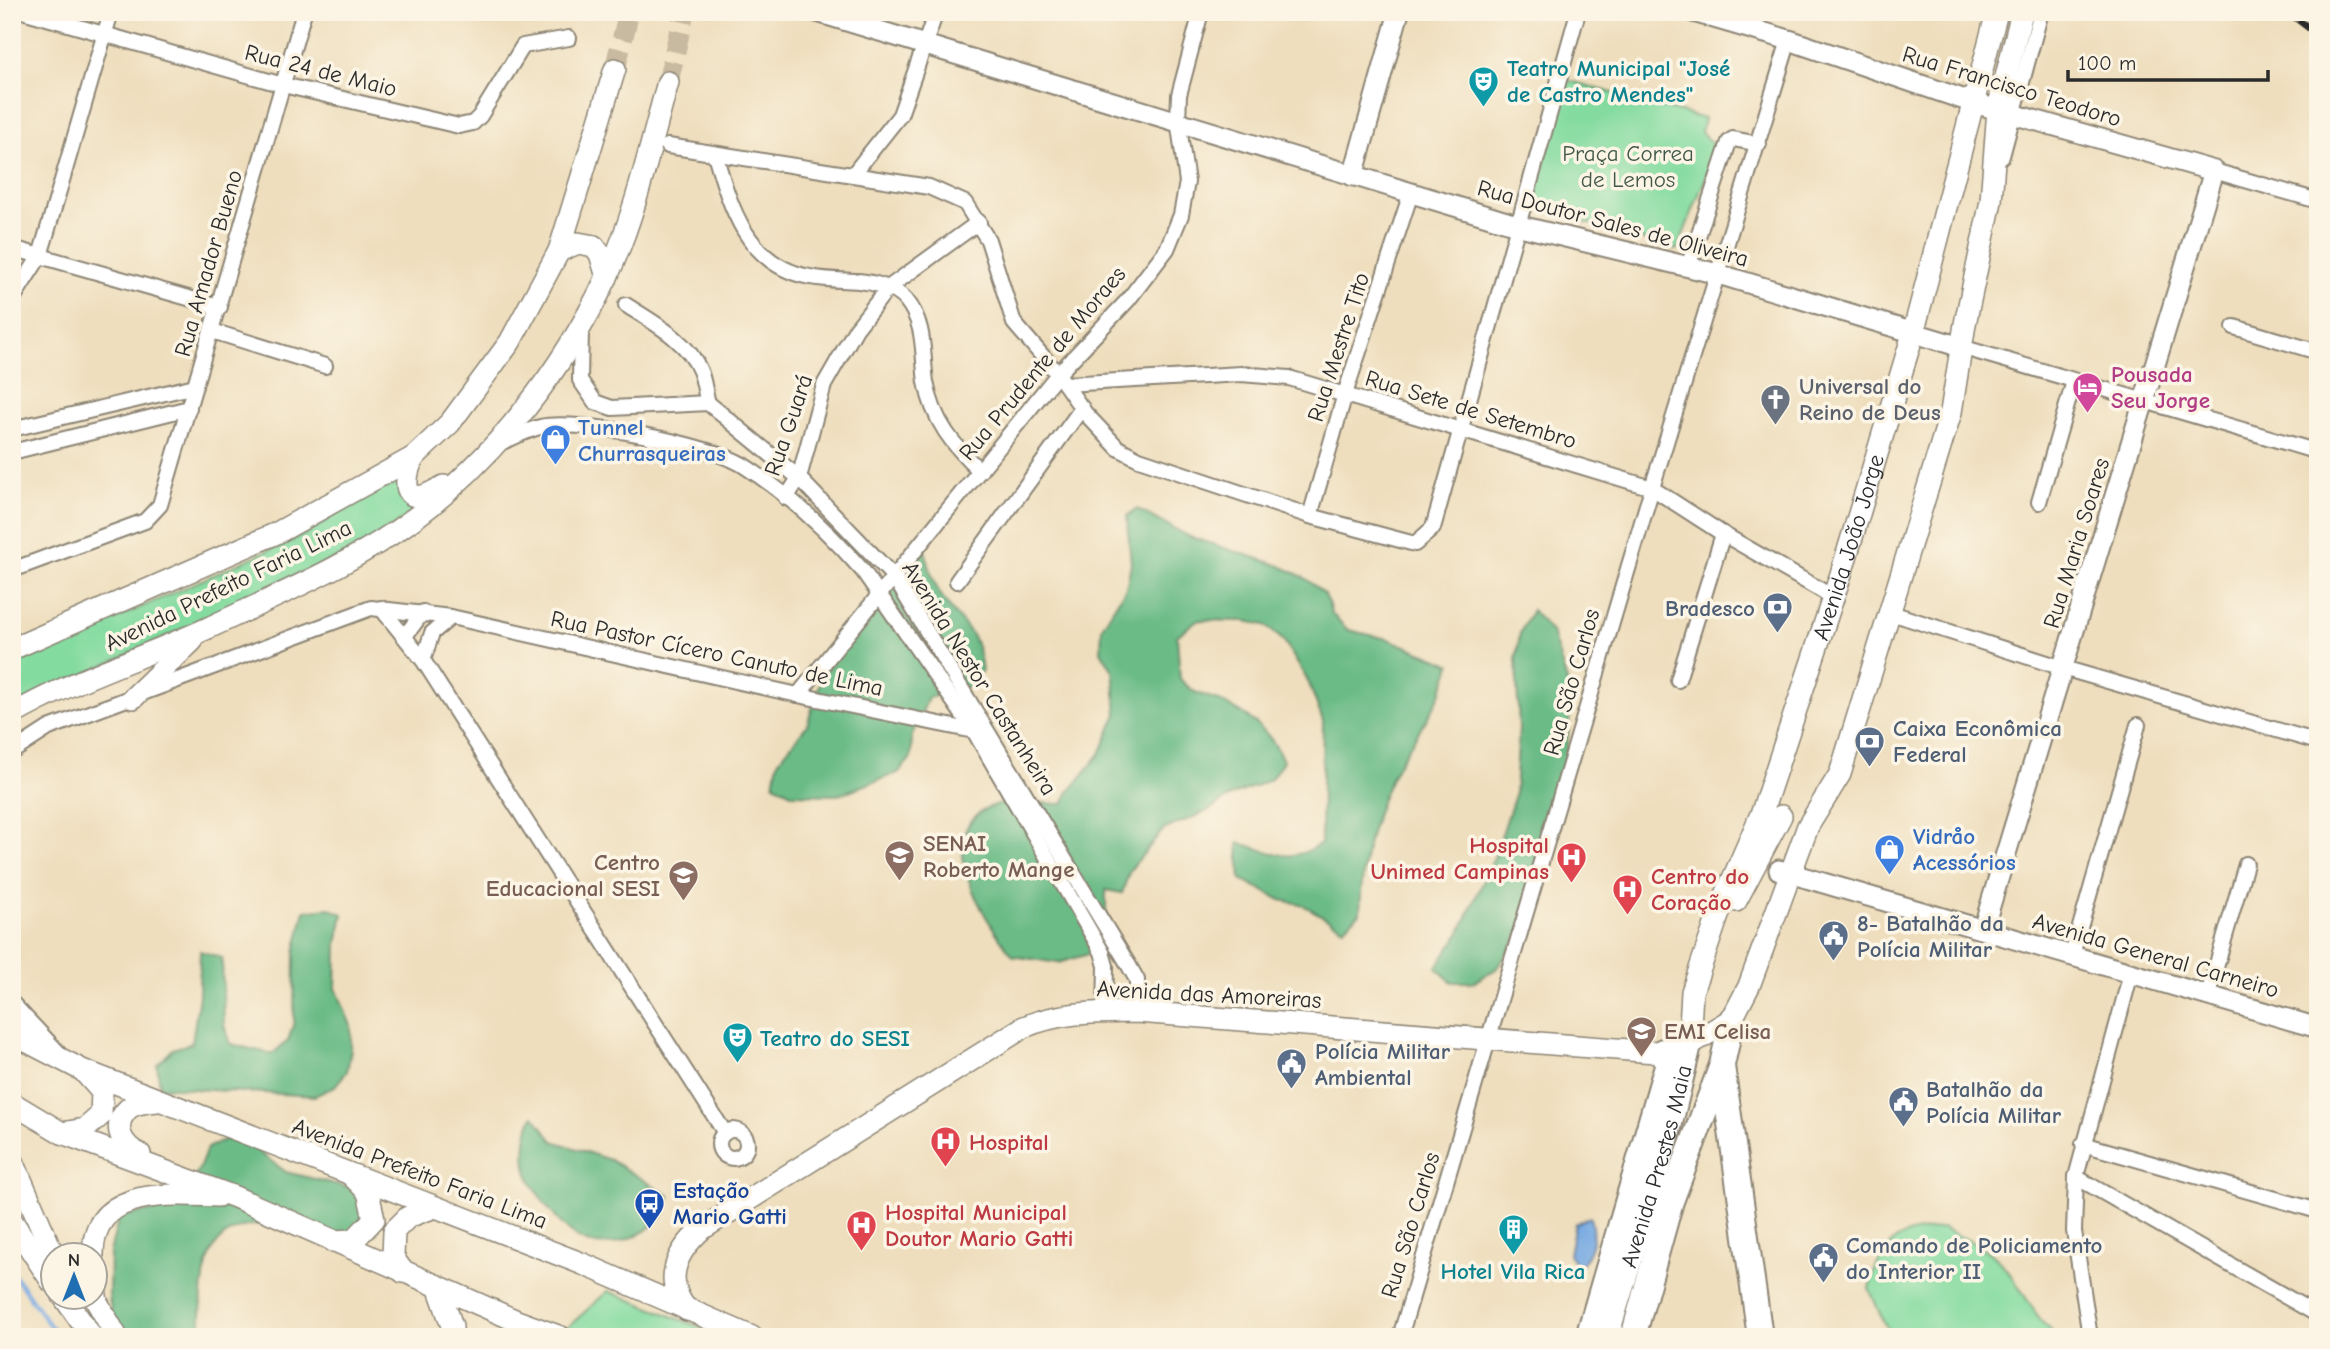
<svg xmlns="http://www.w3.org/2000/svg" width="2330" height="1349" font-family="'Comic Neue',sans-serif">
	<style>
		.green { fill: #84dba0; stroke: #588366; stroke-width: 2 }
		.forest { fill: #6bbb86; stroke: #4b7358; stroke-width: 2 }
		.water { fill: #76a9e2; stroke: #506a86; stroke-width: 2 }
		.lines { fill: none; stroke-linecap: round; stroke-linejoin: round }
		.stream { stroke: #76a9e2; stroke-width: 4.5 }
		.primary-tunnel { stroke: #c7baa0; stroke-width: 21; stroke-dasharray: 21 10; stroke-linecap: butt }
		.street-casing { stroke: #8c8474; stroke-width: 18 }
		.secondary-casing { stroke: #8c8474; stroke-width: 23 }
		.primary-casing { stroke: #8c8474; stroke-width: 24 }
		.highway-casing { stroke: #8c8474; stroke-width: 28 }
		.street { stroke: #fff; stroke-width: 14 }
		.secondary { stroke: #fff; stroke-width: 19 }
		.primary { stroke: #fff; stroke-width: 21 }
		.highway { stroke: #fff; stroke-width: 24 }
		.rail-casing { stroke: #2b2b2b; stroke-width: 7 }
		.rail { stroke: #fcf5e5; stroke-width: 4.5; stroke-dasharray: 13; stroke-linecap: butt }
		.labels { text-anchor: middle; stroke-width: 7; stroke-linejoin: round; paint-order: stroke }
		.culture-label { font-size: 23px; font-weight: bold; fill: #0d838f; stroke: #fcf5e5; text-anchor: start }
		.street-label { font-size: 23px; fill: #2b2b2b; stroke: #fcf5e5 }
		.park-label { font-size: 23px; fill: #415748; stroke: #fcf5e5 }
		.hotel-label { font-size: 23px; font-weight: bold; fill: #b23c85; stroke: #fcf5e5; text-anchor: start }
		.worship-label { font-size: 23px; font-weight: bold; fill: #5b616d; stroke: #fcf5e5; text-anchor: start }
		.shop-label { font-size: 23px; font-weight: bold; fill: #366cbe; stroke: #fcf5e5; text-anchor: start }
		.service-label { font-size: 23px; font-weight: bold; fill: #4e5e75; stroke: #fcf5e5; text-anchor: start }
		.education-label { font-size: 23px; font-weight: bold; fill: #785e54; stroke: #fcf5e5; text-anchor: start }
		.health-label { font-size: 23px; font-weight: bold; fill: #be3a42; stroke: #fcf5e5; text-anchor: start }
		.transit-label { font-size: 23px; font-weight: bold; fill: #164399; stroke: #fcf5e5; text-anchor: start }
	</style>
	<rect width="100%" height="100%" fill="#fcf5e5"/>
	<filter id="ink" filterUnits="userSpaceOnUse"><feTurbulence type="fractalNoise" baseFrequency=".0143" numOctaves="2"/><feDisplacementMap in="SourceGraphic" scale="14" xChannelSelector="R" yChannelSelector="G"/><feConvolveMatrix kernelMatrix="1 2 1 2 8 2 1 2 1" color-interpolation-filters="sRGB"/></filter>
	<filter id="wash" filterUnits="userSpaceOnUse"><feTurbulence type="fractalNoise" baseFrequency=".00686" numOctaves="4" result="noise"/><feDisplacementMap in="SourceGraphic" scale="28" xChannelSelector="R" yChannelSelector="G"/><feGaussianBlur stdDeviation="1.57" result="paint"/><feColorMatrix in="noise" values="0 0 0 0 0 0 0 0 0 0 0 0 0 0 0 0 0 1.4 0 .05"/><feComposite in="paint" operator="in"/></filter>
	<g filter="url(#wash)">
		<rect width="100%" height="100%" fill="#eedebd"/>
		<g class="green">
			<path d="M1567,80L1704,119L1701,132L1717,149L1677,250L1531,206Z"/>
			<path d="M399,472L418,511L359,548L12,708V665L309,532Z"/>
			<path d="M1942,1228C1961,1237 1985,1246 2000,1262C2022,1285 2032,1316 2057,1337H1895L1884,1323L1869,1288C1884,1242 1892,1233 1942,1228Z"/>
			<path d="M608,1291L725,1337H589L567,1328Z"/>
		</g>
		<g class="forest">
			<path d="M1137,509L1190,537L1281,566L1305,578L1325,594L1332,614L1348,630L1388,639L1451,664C1443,699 1418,732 1399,763C1374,807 1361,862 1360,913L1344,928L1301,904L1281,900L1241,879L1238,843C1275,851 1285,866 1321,844L1323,721L1308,681L1284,641L1265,625L1245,621L1197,620L1177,636L1180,679C1199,698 1196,691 1217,700C1247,714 1271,730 1283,761L1270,780L1231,796L1207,811L1163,830L1130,870L1122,893L1106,890V932L1099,951L1058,963L1013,956C988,924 929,836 988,808C1008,798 1041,804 1063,804L1068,793L1100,754L1117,714L1113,671L1101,651L1102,627L1126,588L1131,564L1127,516Z"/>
			<path d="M923,543C928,560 931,580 941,595C962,629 976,624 982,670L970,686L928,698L912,735L911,758L898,773L838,795L793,794L774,784L778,762L807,725L820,683L840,645Z"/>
			<path d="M1532,610L1552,633L1570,691V713L1566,757L1519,935L1496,969L1474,982H1452L1436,968L1459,934L1494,858L1515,795L1519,728L1516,658L1520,633Z"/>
			<path d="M328,908L343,914L337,944L336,988L351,1026V1049L347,1071L335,1086L315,1096L160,1087L157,1065L173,1049L192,1043L199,996L200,951L222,958L224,1025L230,1044L272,1054L288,1041L294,1022L295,952L305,911Z"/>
			<path d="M534,1116L553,1141L610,1160L670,1196C668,1202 666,1211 662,1216C644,1237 605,1254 578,1238C559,1225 536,1195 528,1174C523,1160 525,1127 534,1116Z"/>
			<path d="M226,1139L251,1146L286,1172L368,1192L377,1211V1233L358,1242C320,1232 243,1205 215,1246C200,1269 201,1310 201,1337H114L109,1296L110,1252L119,1216C175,1209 188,1203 207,1148Z"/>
		</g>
		<path class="water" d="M1590,1217C1595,1235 1593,1253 1578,1267L1569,1254L1575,1223Z"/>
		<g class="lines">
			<path class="stream" d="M12,1272L58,1337"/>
		</g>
	</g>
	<g filter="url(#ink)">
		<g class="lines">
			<g class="primary-tunnel">
				<path d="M615,69L629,12"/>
				<path d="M668,82L684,12"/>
			</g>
			<defs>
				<g id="street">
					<path d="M26,12L283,85L459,126L473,123L480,116L523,46L569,38"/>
					<path d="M668,146L929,187L965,203L988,240L1014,323L1058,374L1085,413L1118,448L1139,459L1310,516L1415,544L1433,528L1578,12"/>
					<path d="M715,154C730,206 747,266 810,277C825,280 842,280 858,281C873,282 896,288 906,300C926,324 922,354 926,382C933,421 953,445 980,471"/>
					<path d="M2002,156L2041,12"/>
					<path d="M2214,171L2318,201"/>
					<path d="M854,173L900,115L936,12"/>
					<path d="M12,248L220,307"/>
					<path d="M1688,267L1729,142L1733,139L1759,144"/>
					<path d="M12,300L40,256L111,12"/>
					<path d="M626,305C652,322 688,340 700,371C704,380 705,393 708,403"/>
					<path d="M2234,327L2318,352"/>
					<path d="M581,329L580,380L595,402L612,408L708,403L799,478L894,577L1128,964L1137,980V1012"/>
					<path d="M212,331L325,366"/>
					<path d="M1961,347L2318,452"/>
					<path d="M1065,384L1241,374L1289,378L1652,488L1723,534L1833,597"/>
					<path d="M12,429L195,386"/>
					<path d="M500,443C513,438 527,430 540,427C578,418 710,445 743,465C787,493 829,532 863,571L974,731L1102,952L1106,966L1105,1013"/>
					<path d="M12,452L189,408"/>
					<path d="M786,498L799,478L824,385L856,329L888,288L979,222"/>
					<path d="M2039,502L2074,381"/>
					<path d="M1310,516L1345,394L1411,193"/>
					<path d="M12,570L145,521L160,505L304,12"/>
					<path d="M957,581L1082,408"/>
					<path d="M381,608L423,660L725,1133"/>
					<path d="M1891,613L2063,668L2318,742"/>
					<path d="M405,636L423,612"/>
					<path d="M423,660L432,633L451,617"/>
					<path d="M1678,680L1723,534"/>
					<path d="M798,695L1058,374L1128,300L1167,249L1181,215L1187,182L1178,120L1179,95L1201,12"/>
					<path d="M12,752L49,728L371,608L451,617L798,695L974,731"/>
					<path d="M2072,955L2138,725"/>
					<path d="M2208,995L2246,864"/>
					<path d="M12,1003L57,1051"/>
					<circle cx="733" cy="1144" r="14"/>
					<path d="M2083,1144L2318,1211"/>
					<path d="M2076,1177L2318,1315"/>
					<path d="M1400,1337L1652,488L1789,40"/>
					<path d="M2090,1337L2074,1231L2076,1177L2131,973"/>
				</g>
				<g id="secondary">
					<path d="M817,12L1520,226L1718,274L1961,347"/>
					<path d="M1693,12L1789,40L1974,103L2214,171L1983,929"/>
					<path d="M1353,176L1399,12"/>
					<path d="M1779,870L2318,1028"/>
				</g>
				<g id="primary">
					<path d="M559,251L578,243L594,246L600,254L607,277"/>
					<path d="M414,457C408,468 398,500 423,496C430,494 438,489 444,486"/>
					<path d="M12,649L277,533L414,457L450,423L510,342L559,251L615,69"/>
					<path d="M133,698L192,641"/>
					<path d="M12,715C72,680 142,658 206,629C276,596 354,564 416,517C496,457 563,369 606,279C635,217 650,147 668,82"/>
					<path d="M1736,901L1781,816"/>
					<path d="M12,1028L28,1042L82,1070L583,1264L752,1337"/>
					<path id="s1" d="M1689,1045L1692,992L1722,904L1762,812L1841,574L1913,334L1997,12"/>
					<path d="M12,1103L62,1133L235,1197L517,1321L561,1337"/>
					<path d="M62,1133L85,1129L101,1115L102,1092L86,1074"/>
					<path d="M140,1154C122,1146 110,1125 129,1108C137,1102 148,1102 157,1101"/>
					<path d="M12,1159L53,1254"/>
					<path d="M12,1221L52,1282"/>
					<path d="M332,1241L354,1240L374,1219L368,1192L351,1175"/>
					<path d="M93,1254C93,1186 171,1195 218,1196"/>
					<path d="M403,1272L393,1257L394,1231L408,1217L435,1207"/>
					<path d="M94,1284L97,1302L117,1337"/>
					<path d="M438,1286L452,1326V1337"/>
					<path d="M63,1296L92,1337"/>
					<path d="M687,1310C663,1281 675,1253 702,1229L1024,1027C1062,1011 1097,1013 1137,1012L1655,1052L1689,1045L1732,1019L1749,986L1808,826L1840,774L1951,412L1965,324L1991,201L1998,109L2022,12"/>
				</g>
				<g id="highway">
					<path d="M1722,1066L1760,1337"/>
					<path d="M1588,1337L1668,1062L1663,1051"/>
					<path id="s2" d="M1606,1337L1664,1148L1689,1045"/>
					<path d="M1633,1337L1671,1201L1722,1065L1732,1019"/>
				</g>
			</defs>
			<use href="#street" class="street-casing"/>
			<use href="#secondary" class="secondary-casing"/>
			<use href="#primary" class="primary-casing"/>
			<use href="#highway" class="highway-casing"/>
			<use href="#street" class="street"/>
			<use href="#secondary" class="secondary"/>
			<use href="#primary" class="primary"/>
			<use href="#highway" class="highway"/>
			<defs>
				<path id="rail" d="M2288,12L2318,35"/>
			</defs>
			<use href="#rail" class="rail-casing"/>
			<use href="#rail" class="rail"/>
		</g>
	</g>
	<defs>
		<symbol id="theatre-pin" viewBox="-11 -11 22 30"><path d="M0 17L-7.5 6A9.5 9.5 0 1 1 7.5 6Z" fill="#0f9aa8" stroke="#fcf5e5"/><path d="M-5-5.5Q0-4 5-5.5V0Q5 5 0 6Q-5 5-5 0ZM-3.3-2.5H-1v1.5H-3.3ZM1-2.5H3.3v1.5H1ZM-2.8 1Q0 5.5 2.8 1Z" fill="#fff"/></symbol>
		<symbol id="hotel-pin" viewBox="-11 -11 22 30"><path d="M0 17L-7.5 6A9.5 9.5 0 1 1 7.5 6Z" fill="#d1479c" stroke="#fcf5e5"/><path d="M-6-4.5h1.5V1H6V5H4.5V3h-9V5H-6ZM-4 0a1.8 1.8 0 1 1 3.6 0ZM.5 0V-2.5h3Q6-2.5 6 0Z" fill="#fff"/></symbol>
		<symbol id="church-pin" viewBox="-11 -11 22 30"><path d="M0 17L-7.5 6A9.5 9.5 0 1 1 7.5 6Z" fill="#6b7280" stroke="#fcf5e5"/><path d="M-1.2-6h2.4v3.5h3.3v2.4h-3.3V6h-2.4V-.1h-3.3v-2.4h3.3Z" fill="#fff"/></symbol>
		<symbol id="shop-pin" viewBox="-11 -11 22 30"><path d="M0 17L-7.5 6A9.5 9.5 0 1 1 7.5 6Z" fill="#3f7fe0" stroke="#fcf5e5"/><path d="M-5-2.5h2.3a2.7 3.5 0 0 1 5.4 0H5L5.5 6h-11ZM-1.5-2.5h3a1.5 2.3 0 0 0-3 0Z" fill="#fff"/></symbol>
		<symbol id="bank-pin" viewBox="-11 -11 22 30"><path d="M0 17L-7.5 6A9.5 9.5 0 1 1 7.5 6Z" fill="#5c6f8a" stroke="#fcf5e5"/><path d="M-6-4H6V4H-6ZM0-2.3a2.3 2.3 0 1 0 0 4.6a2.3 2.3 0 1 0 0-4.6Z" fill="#fff"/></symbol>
		<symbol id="university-pin" viewBox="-11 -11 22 30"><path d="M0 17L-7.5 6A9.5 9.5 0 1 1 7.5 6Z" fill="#8d6e63" stroke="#fcf5e5"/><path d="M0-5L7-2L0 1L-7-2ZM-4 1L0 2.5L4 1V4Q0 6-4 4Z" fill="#fff"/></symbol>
		<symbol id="hospital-pin" viewBox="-11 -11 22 30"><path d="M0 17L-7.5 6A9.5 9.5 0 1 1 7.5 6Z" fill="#e0444e" stroke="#fcf5e5"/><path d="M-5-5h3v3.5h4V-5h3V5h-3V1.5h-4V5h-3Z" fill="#fff"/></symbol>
		<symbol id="school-pin" viewBox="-11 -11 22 30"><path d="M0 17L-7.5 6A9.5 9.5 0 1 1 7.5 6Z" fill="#8d6e63" stroke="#fcf5e5"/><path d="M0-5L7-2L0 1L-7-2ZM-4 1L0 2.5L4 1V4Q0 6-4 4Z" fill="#fff"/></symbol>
		<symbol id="civic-pin" viewBox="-11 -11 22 30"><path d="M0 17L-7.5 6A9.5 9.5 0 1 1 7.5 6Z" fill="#5c6f8a" stroke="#fcf5e5"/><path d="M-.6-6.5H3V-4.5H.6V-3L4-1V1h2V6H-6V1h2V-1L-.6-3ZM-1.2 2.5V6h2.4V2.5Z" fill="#fff"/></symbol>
		<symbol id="bus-pin" viewBox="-11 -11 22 30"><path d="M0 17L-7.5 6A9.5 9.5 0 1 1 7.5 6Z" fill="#1a4fb4" stroke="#fcf5e5"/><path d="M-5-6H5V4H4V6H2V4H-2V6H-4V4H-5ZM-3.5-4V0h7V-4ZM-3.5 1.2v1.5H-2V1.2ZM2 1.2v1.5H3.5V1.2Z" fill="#fff"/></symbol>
		<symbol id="building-pin" viewBox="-11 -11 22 30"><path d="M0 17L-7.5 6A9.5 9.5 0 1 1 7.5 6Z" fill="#0f9aa8" stroke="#fcf5e5"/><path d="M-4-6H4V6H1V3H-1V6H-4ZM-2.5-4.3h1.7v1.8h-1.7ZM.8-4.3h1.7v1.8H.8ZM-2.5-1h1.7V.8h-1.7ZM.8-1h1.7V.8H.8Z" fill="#fff"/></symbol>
	</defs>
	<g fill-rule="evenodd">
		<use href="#theatre-pin" x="1466" y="64" width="35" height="47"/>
		<use href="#hotel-pin" x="2070" y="370" width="35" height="47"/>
		<use href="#church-pin" x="1758" y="382" width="35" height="47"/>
		<use href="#shop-pin" x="538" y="422" width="35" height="47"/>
		<use href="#bank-pin" x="1760" y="590" width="35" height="47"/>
		<use href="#bank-pin" x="1852" y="724" width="35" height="47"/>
		<use href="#shop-pin" x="1872" y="832" width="35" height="47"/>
		<use href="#university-pin" x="882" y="838" width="35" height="47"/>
		<use href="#hospital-pin" x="1554" y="840" width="35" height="47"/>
		<use href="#school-pin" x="666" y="858" width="35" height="47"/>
		<use href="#hospital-pin" x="1610" y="872" width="35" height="47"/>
		<use href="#civic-pin" x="1816" y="918" width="35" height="47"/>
		<use href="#school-pin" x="1624" y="1014" width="35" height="47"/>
		<use href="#theatre-pin" x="720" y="1020" width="35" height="47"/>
		<use href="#civic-pin" x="1274" y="1046" width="35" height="47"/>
		<use href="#civic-pin" x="1886" y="1084" width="35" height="47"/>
		<use href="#hospital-pin" x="928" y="1124" width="35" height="47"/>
		<use href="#bus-pin" x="632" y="1186" width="35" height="47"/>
		<use href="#hospital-pin" x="844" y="1208" width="35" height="47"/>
		<use href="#building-pin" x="1496" y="1212" width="35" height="47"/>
		<use href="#civic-pin" x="1806" y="1240" width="35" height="47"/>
	</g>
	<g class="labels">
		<g class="culture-label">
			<text x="1507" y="76">Teatro Municipal "José<tspan x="1507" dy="26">de Castro Mendes"</tspan></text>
			<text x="760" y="1046">Teatro do SESI</text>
			<text x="1513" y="1279" text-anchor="middle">Hotel Vila Rica</text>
		</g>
		<g class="street-label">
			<text transform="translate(321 70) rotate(14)" y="8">Rua 24 de Maio</text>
			<text transform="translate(2012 86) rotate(17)" y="8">Rua Francisco Teodoro</text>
			<text transform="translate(1613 223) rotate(15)" y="8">Rua Doutor Sales de Oliveira</text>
			<text transform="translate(208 263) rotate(-74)" y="8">Rua Amador Bueno</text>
			<text transform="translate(1338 347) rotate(-72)" y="8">Rua Mestre Tito</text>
			<text transform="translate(1042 363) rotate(-50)" y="8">Rua Prudente de Moraes</text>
			<text transform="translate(1471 409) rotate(17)" y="8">Rua Sete de Setembro</text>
			<text transform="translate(788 425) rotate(-71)" y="8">Rua Guará</text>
			<text transform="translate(2076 543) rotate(-73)" y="8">Rua Maria Soares</text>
			<text dy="8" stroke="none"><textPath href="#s1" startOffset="525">Avenida João Jorge</textPath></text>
			<text transform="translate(228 585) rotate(-26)" y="8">Avenida Prefeito Faria Lima</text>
			<text transform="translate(717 653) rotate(12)" y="8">Rua Pastor Cícero Canuto de Lima</text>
			<text transform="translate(980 678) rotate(58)" y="8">Avenida Nestor Castanheira</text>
			<text transform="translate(1571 682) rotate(-74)" y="8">Rua São Carlos</text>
			<text transform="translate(2156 955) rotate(16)" y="8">Avenida General Carneiro</text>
			<text transform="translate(1209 994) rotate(3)" y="8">Avenida das Amoreiras</text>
			<text dy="8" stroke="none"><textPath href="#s2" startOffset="178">Avenida Prestes Maia</textPath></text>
			<text transform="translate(420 1173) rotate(21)" y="8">Avenida Prefeito Faria Lima</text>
			<text transform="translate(1410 1225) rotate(-73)" y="8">Rua São Carlos</text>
		</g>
		<g class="park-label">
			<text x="1628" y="161">Praça Correa<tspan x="1628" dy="26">de Lemos</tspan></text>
		</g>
		<g class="hotel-label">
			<text x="2111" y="382">Pousada<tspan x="2111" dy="26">Seu Jorge</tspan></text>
		</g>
		<g class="worship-label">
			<text x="1799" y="394">Universal do<tspan x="1799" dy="26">Reino de Deus</tspan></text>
		</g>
		<g class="shop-label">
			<text x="578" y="435">Tunnel<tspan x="578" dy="26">Churrasqueiras</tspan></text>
			<text x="1913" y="844">Vidråo<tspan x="1913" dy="26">Acessórios</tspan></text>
		</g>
		<g class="service-label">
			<text x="1755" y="616" text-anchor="end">Bradesco</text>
			<text x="1893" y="736">Caixa Econômica<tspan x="1893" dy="26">Federal</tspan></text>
			<text x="1857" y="931">8- Batalhão da<tspan x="1857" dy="26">Polícia Militar</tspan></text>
			<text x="1315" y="1059">Polícia Militar<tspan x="1315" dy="26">Ambiental</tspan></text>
			<text x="1926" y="1097">Batalhão da<tspan x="1926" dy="26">Polícia Militar</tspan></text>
			<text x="1846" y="1253">Comando de Policiamento<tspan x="1846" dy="26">do Interior II</tspan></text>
		</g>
		<g class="education-label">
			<text x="923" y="851">SENAI<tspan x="923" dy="26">Roberto Mange</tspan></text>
			<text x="660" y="870" text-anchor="end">Centro<tspan x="660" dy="26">Educacional SESI</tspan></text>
			<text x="1664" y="1039">EMI Celisa</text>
		</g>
		<g class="health-label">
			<text x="1549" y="853" text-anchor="end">Hospital<tspan x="1549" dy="26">Unimed Campinas</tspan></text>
			<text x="1651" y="884">Centro do<tspan x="1651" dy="26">Coração</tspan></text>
			<text x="969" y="1150">Hospital</text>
			<text x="885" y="1220">Hospital Municipal<tspan x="885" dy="26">Doutor Mario Gatti</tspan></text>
		</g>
		<g class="transit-label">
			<text x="673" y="1198">Estação<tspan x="673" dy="26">Mario Gatti</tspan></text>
		</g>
	</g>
	<rect width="2330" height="1349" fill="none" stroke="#fcf5e5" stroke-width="42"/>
	<g transform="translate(74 1276)"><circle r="33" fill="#fcf5e5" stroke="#a8a49b" stroke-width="2"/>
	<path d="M0-5L12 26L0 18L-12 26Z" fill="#1f6fb2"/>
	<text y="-10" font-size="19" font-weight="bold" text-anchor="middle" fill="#2b2b2b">N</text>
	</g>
	<path d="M2068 70v10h200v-10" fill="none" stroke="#2b2b2b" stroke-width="3.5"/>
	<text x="2078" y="70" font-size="21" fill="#2b2b2b" stroke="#fcf5e5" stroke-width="5" paint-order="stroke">100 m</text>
</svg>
